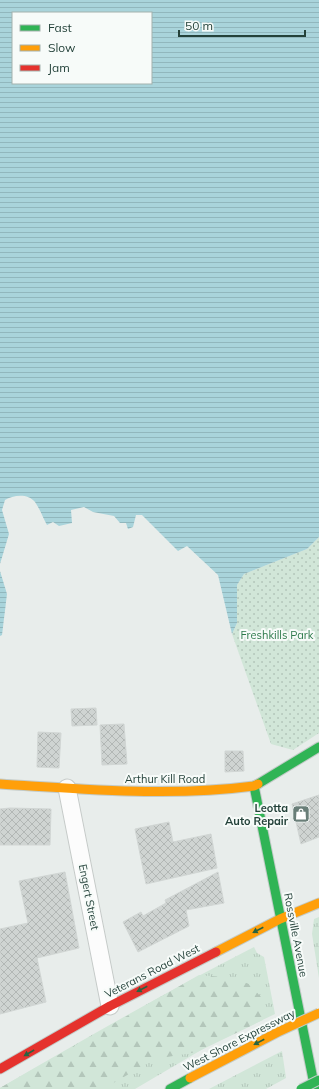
<svg xmlns="http://www.w3.org/2000/svg" width="319" height="1089" font-family="Mulish,sans-serif">
	<style>
		.grass { fill: url(#grass-tufts) }
		.forest { fill: url(#forest-firs) }
		.park { fill: url(#park-dots) }
		.water { fill: url(#water-rules); fill-rule: evenodd }
		.building { fill: url(#building-cross-hatch); stroke: #d1d6d4 }
		.lines { fill: none; stroke-linecap: round; stroke-linejoin: round }
		.street-casing { stroke: #c5cac8; stroke-width: 19 }
		.fast-casing { stroke: #c3cbc8; stroke-width: 11 }
		.slow-casing { stroke: #c3cbc8; stroke-width: 11 }
		.jam-casing { stroke: #c3cbc8; stroke-width: 11 }
		.street { stroke: #fcfcfc; stroke-width: 17 }
		.fast { stroke: #30b455; stroke-width: 9 }
		.slow { stroke: #ff9f0a; stroke-width: 9 }
		.jam { stroke: #e5322d; stroke-width: 9 }
		.fast-bridge-casing { stroke: #c3ccc9; stroke-width: 11; stroke-linecap: butt }
		.slow-bridge-casing { stroke: #c3ccc9; stroke-width: 11; stroke-linecap: butt }
		.fast-bridge { stroke: #30b455; stroke-width: 9 }
		.slow-bridge { stroke: #ff9f0a; stroke-width: 9 }
		.oneway { fill: #286442 }
		.labels { text-anchor: middle; stroke-width: 4; stroke-linejoin: round; paint-order: stroke }
		.park-label { font-size: 11px; fill: #2d7a4b; stroke: #f7fbf9 }
		.street-label { font-size: 11px; fill: #24423a; stroke: #f7fbf9 }
		.poi-label { font-size: 11px; font-weight: bold; fill: #24423a; stroke: #f7fbf9; text-anchor: end }
	</style>
	<defs>
		<pattern id="grass-tufts" width="24" height="20" patternUnits="userSpaceOnUse"><rect width="24" height="20" fill="#d1e6d8"/><path d="M3 7l-1-3M5 7V3M7 7l1-3M15 17l-1-3M17 17v-4M19 17l1-3" fill="none" stroke="#b3c6ba"/></pattern>
		<pattern id="forest-firs" width="22" height="20" patternUnits="userSpaceOnUse"><rect width="22" height="20" fill="#d1e6d8"/><path d="M5 1l3.5 6h-7zM16 11l3.5 6h-7z" fill="#b3c6ba"/></pattern>
		<pattern id="park-dots" width="8" height="8" patternUnits="userSpaceOnUse"><rect width="8" height="8" fill="#d1e6d8"/><path d="M2 2h.1M6 6h.1" fill="none" stroke="#b3c6ba" stroke-width="1.8" stroke-linecap="round"/></pattern>
		<pattern id="water-rules" width="6" height="5" patternUnits="userSpaceOnUse"><rect width="6" height="5" fill="#a9d4db"/><path d="M0 2.5h6" fill="none" stroke="#91b7bd"/></pattern>
		<pattern id="building-cross-hatch" width="8" height="8" patternUnits="userSpaceOnUse"><rect width="8" height="8" fill="#cfd4d2"/><path d="M0 0l8 8M0 8l8-8" fill="none" stroke="#b2b7b5"/></pattern>
	</defs>
	<rect width="100%" height="100%" fill="#e8edeb"/>
	<g class="grass">
		<path d="M319,917V978L312,934L314,919Z"/>
		<path d="M254,947L257,953L264,957L275,1014L208,1046L135,1089H0V1088C84,1039 168,991 254,947Z"/>
		<path d="M282,1051L286,1078L266,1089H209Z"/>
	</g>
	<path class="forest" d="M199,975L234,978L249,984L261,997L263,1020L197,1052L155,1059L103,1089H0V1088Z"/>
	<path class="park" d="M319,537V733L293,750L271,744L232,634L237,623V585L244,574L307,549Z"/>
	<g class="water">
		<path d="M0,0H319V537L307,549L244,574L237,585V623L232,634L218,575L187,546L178,551L142,515H136L133,527L128,529L126,523H120L114,516L93,512L84,507L71,510L72,523L59,526L53,522L47,525C43,518 40,509 35,502C28,493 13,495 5,500L2,510L9,534L0,564ZM13,13H151V83H13Z"/>
		<path d="M0,571L7,594L2,635L0,636Z"/>
	</g>
	<g class="building">
		<path d="M96,708L97,725L72,726L71,709Z"/>
		<path d="M124,724L127,764L102,765L100,725Z"/>
		<path d="M38,732L61,733L59,768L37,767Z"/>
		<path d="M225,751H243L244,771L225,772Z"/>
		<path d="M319,795V837L301,844L292,804Z"/>
		<path d="M10,808L51,809L50,845H0V809Z"/>
		<path d="M169,822L173,842L211,834L217,868L146,884L135,829Z"/>
		<path d="M65,872L79,948L37,958L46,1002L0,1014V929L28,923L19,881Z"/>
		<path d="M218,872L224,903L186,910L189,926L138,952L123,922L141,912L143,916L166,903L165,900Z"/>
	</g>
	<g class="lines">
		<defs>
			<path id="street" d="M67,788L110,1006"/>
			<g id="fast">
				<path d="M258,784L319,747"/>
				<path d="M254,786L315,1089"/>
				<path d="M170,1089L190,1078"/>
			</g>
			<g id="slow">
				<path d="M0,784C85,789 170,797 254,786L258,784"/>
				<path d="M216,952L280,919L319,903"/>
			</g>
			<path id="jam" d="M0,1069L110,1006L216,952"/>
		</defs>
		<use href="#street" class="street-casing"/>
		<use href="#fast" class="fast-casing"/>
		<use href="#slow" class="slow-casing"/>
		<use href="#jam" class="jam-casing"/>
		<use href="#street" class="street"/>
		<use href="#fast" class="fast"/>
		<use href="#slow" class="slow"/>
		<use href="#jam" class="jam"/>
		<defs>
			<path id="fast-bridge" d="M301,1089L319,1080"/>
			<path id="slow-bridge" d="M190,1078L278,1032L319,1013"/>
		</defs>
		<use href="#fast-bridge" class="fast-bridge-casing"/>
		<use href="#slow-bridge" class="slow-bridge-casing"/>
		<use href="#fast-bridge" class="fast-bridge"/>
		<use href="#slow-bridge" class="slow-bridge"/>
	</g>
	<defs><path id="oneway-solid" d="M-6-.8H1V-3.2L6.5 0L1 3.2V.8H-6Z"/></defs>
	<g class="oneway">
		<use href="#oneway-solid" transform="translate(258 930) rotate(153)"/>
		<use href="#oneway-solid" transform="translate(142 989) rotate(153)"/>
		<use href="#oneway-solid" transform="translate(259 1042) rotate(152)"/>
		<use href="#oneway-solid" transform="translate(29 1053) rotate(150)"/>
	</g>
	<defs>
		<symbol id="shop-square" viewBox="-11 -11 22 22"><rect x="-9" y="-9" width="18" height="18" rx="4" fill="#697e78" stroke="#f7fbf9"/><path d="M-5-2.5h2.3a2.7 3.5 0 0 1 5.4 0H5L5.5 6h-11ZM-1.5-2.5h3a1.5 2.3 0 0 0-3 0Z" fill="#fff"/></symbol>
	</defs>
	<g fill-rule="evenodd">
		<use href="#shop-square" x="291" y="804" width="20" height="20"/>
	</g>
	<g class="labels">
		<g class="park-label">
			<text x="277" y="639">Freshkills Park</text>
		</g>
		<g class="street-label">
			<text x="165" y="783">Arthur Kill Road</text>
			<text transform="translate(89 897) rotate(79)" y="4">Engert Street</text>
			<text transform="translate(296 935) rotate(79)" y="4">Rossville Avenue</text>
			<text transform="translate(152 971) rotate(-27)" y="4">Veterans Road West</text>
			<text transform="translate(239 1040) rotate(-27)" y="4">West Shore Expressway</text>
		</g>
		<g class="poi-label">
			<text x="288" y="812">Leotta<tspan x="288" dy="13">Auto Repair</tspan></text>
		</g>
	</g>
	<rect x="12" y="12" width="140" height="72" fill="#f7fbf9" stroke="#a3b1ad"/>
	<rect x="20" y="25" width="20" height="6" fill="#30b455" stroke="#a3b1ad"/>
	<text x="48" y="32" font-size="12" fill="#24423a">Fast</text>
	<rect x="20" y="45" width="20" height="6" fill="#ff9f0a" stroke="#a3b1ad"/>
	<text x="48" y="52" font-size="12" fill="#24423a">Slow</text>
	<rect x="20" y="65" width="20" height="6" fill="#e5322d" stroke="#a3b1ad"/>
	<text x="48" y="72" font-size="12" fill="#24423a">Jam</text>
	<path d="M179 30v6h126v-6" fill="none" stroke="#24423a" stroke-width="2"/>
	<text x="185" y="30" font-size="12" fill="#24423a" stroke="#f7fbf9" stroke-width="3" paint-order="stroke">50 m</text>
</svg>
